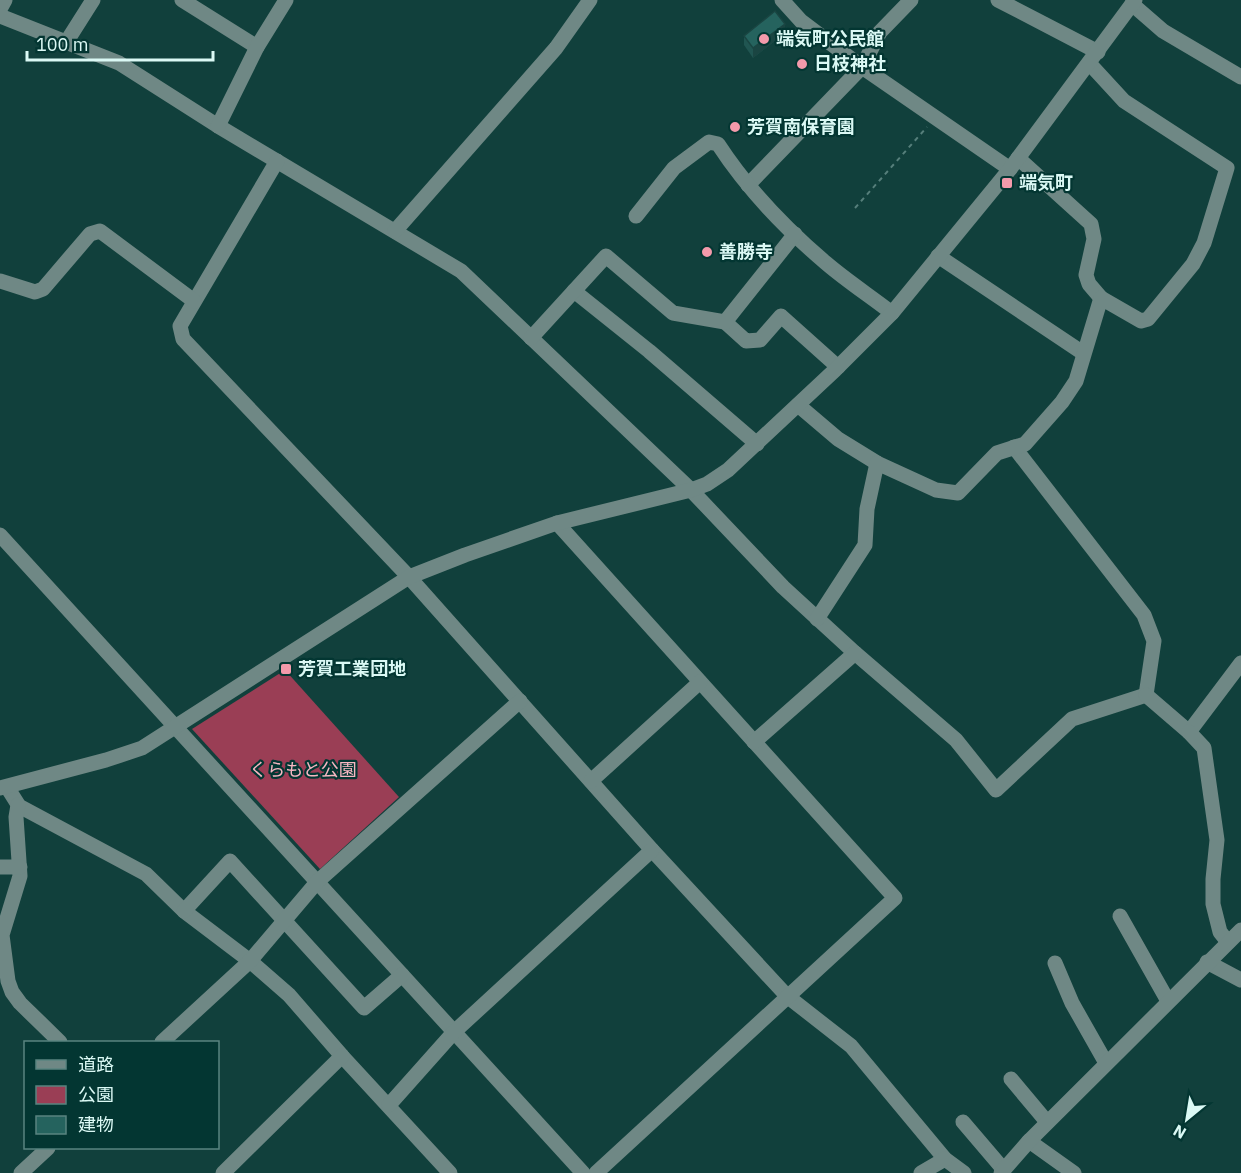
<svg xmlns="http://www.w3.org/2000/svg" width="1241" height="1173" font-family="'IBM Plex Sans','Noto Sans JP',sans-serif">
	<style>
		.green { fill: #9a3e55 }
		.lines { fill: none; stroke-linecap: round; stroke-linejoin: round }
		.path { stroke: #567f7b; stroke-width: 2; stroke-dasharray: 4.5 4.5; stroke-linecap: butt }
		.minor { stroke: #6f8885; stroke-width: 15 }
		.wall { fill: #205551 }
		.shaded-wall { fill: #1a4542 }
		.building { fill: #25635e; stroke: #1a4542; stroke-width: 1.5 }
		.poi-dot { fill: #f39aab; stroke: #033632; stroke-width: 2 }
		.labels { text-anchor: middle; stroke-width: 4.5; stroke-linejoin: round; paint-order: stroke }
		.poi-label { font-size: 18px; font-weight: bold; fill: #dbf9f5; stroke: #033632; text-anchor: start }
		.park-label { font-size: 18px; fill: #f7b7c2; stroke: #033632 }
	</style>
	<rect width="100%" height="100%" fill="#11403c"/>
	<path class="green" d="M285,670L399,797L320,869L192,729Z"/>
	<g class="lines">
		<path class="path" d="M855,208L927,127"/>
		<g class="minor">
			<path d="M182,0L257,47"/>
			<path d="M782,0L801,21L862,67L1010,169"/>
			<path d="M998,0L1098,52"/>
			<path d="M1132,4L1163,31L1241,77"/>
			<path d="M0,9L5,0"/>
			<path d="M0,16L119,63L218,126L461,271L691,490L783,587L855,653L956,740L996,790L1072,719L1146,695"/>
			<path d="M67,41L93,0"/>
			<path d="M218,126L257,47L286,0"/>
			<path d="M1018,158L1091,224L1094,239L1086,275L1089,284L1101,298"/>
			<path d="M277,161L180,326L183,339L409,577L652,850L787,996L851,1046L945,1159L964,1173"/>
			<path d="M748,185L862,67L880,32L911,0"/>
			<path d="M636,216L674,168L709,142L718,144C746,187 786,229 826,263C847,281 870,296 892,313"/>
			<path d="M395,231L556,48L590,0"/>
			<path d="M938,256L1083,353"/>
			<path d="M0,281L35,292L43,289L90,234L100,231L194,301"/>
			<path d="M574,291L649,351L757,444"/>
			<path d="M725,322L746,341L760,340L781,316L838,367"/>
			<path d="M531,338L606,256L673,313L725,322L795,234"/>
			<path d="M798,405L838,439L877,463"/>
			<path d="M1014,447L1144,615L1154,641L1146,695"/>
			<path d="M557,523L895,898L596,1173"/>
			<path d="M0,535L583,1173"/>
			<path d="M817,619L865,545L867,509L877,463L936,490L958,493L997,453L1025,444L1062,402L1076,381L1101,298L1141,321L1148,319L1193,264L1204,243L1227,168L1124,101L1089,63"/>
			<path d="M1146,695L1189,732L1241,663"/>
			<path d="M1189,732L1204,748L1217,840L1213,879V904L1220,932L1228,942"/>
			<path d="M754,742L855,653"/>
			<path d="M591,781L700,682"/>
			<path d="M7,787L19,806L146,874L184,911L250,961L289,995L342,1056L450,1173"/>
			<path d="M0,788L106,760L142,748L409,577L465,555L557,523L691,490L707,484L728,470L835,370L892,313L1010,169L1135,0"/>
			<path d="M18,805L16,817L20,876L2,935L8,981L12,992L20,1003L60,1042"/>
			<path d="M0,867H20"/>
			<path d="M184,911L230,861L364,1008L402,975"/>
			<path d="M1120,916L1168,1001"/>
			<path d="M1207,962L1241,980"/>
			<path d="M1055,963L1072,1003L1106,1063"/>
			<path d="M162,1042L250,961L317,882L520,701"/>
			<path d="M1011,1079L1047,1122"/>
			<path d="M389,1105L454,1032L652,850"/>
			<path d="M963,1122L1004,1170"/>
			<path d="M1029,1141L1074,1173"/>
			<path d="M21,1173L48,1148"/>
			<path d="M223,1173L342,1056"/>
			<path d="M921,1173L945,1159"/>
			<path d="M1001,1173L1029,1141L1241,930"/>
		</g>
	</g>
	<path class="wall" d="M785,33L753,58L744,45V36Z"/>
	<path class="shaded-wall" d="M785,24V33L753,58V48Z"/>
	<path class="building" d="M775,11L785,24L753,48L744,36Z"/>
	<g class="poi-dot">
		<circle cx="764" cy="39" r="6"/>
		<circle cx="802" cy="64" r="6"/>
		<circle cx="735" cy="127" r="6"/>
		<rect x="1001" y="177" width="12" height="12" rx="3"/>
		<circle cx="707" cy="252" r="6"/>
		<rect x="280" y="663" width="12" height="12" rx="3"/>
	</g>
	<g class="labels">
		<g class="poi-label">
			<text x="776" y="45">端気町公民館</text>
			<text x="814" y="70">日枝神社</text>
			<text x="747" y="133">芳賀南保育園</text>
			<text x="1019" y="189">端気町</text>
			<text x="719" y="258">善勝寺</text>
			<text x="298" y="675">芳賀工業団地</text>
		</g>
		<g class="park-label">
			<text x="303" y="776">くらもと公園</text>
		</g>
	</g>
	<rect x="24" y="1041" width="195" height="108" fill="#033632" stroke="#598480" stroke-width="1.5"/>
	<rect x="36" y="1060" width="30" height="9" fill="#6f8885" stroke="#598480" stroke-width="1.5"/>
	<text x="78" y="1071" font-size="18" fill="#dbf9f5">道路</text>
	<rect x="36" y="1086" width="30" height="18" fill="#9a3e55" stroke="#598480" stroke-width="1.5"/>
	<text x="78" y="1101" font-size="18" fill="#dbf9f5">公園</text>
	<rect x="36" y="1116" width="30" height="18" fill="#25635e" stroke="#598480" stroke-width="1.5"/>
	<text x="78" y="1131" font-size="18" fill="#dbf9f5">建物</text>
	<g transform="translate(1187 1119) rotate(210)" stroke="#033632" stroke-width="4.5" paint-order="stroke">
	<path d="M0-4.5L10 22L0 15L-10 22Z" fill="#dbf9f5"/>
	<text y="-9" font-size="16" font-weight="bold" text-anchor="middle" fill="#dbf9f5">N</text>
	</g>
	<path d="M27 51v9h186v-9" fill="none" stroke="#dbf9f5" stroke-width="3"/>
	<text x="36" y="51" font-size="18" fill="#dbf9f5" stroke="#033632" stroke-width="4.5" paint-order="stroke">100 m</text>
</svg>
